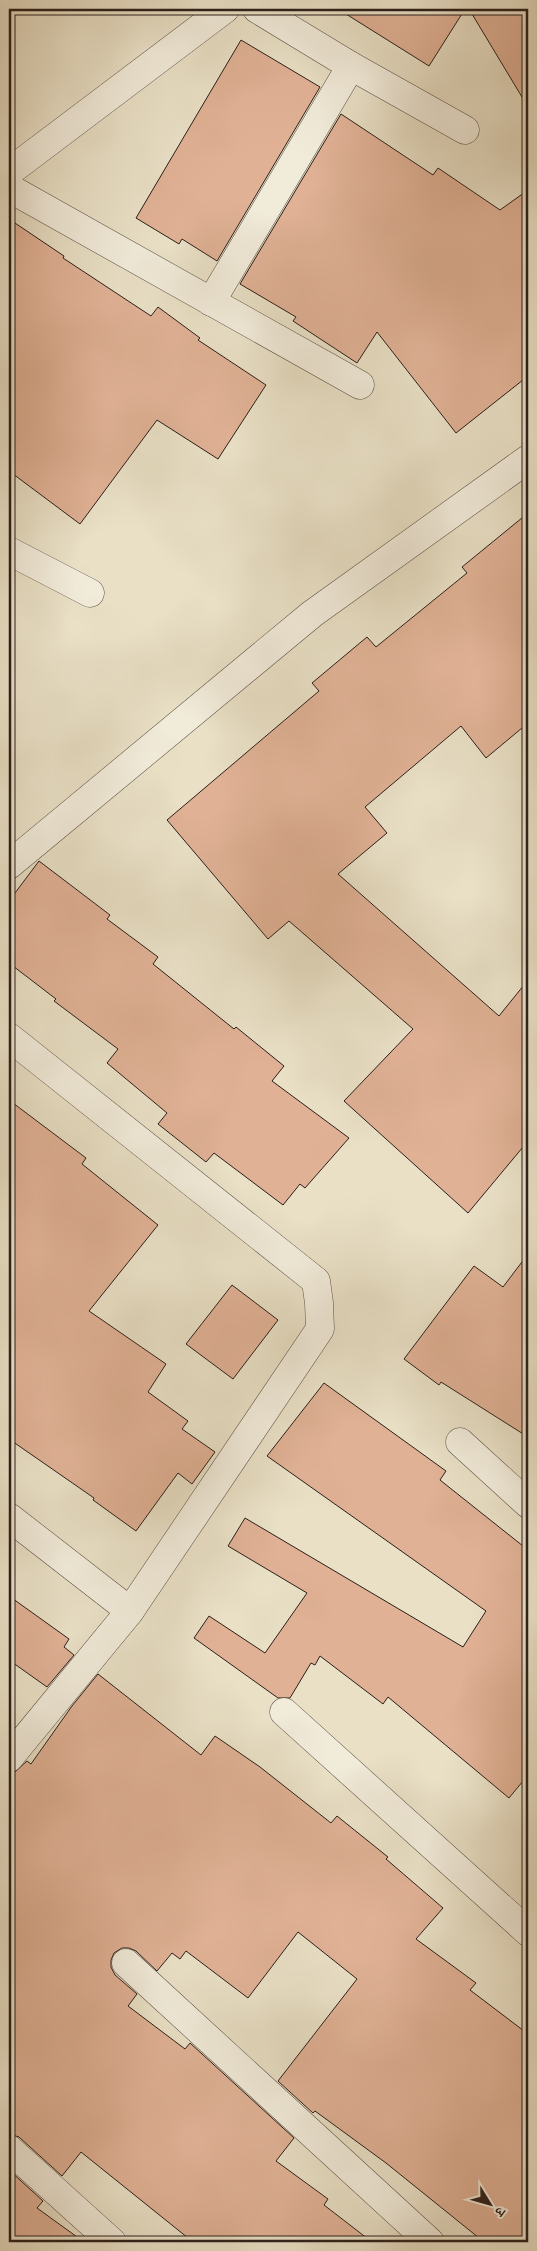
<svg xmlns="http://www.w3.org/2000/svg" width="537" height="2251" font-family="'IM FELL English','Noto Serif Devanagari',serif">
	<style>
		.building { fill: #e0b195; stroke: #2b1f1a }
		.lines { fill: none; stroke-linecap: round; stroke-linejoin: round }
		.minor-casing { stroke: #5a4f45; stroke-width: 29 }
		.minor { stroke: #f1ebda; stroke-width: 28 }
	</style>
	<rect width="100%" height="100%" fill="#e9e0c6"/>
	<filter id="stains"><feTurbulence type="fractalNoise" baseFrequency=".004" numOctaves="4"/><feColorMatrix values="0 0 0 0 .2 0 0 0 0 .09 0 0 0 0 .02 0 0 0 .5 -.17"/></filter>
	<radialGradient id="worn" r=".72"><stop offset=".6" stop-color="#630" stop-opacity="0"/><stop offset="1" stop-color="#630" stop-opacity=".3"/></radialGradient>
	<g class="building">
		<path d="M338,9H465L429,66Z"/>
		<path d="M469,9H528V107Z"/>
		<path d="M241,40L320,87L217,261L182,239L179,244L136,218Z"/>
		<path d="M341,114L433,175L438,168L500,210L528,190V376L456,433L377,332L357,363L293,321L296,317L240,284Z"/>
		<path d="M9,219L64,256L63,258L151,316L158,307L200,338L198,340L266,385L218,459L157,420L80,524L9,471Z"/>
		<path d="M528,513V723L486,758L461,726L365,807L387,833L338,874L499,1016L528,980V1141L468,1213L344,1101L413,1029L289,921L268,939L167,820L319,691L312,683L367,637L376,647L467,573L462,567Z"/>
		<path d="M39,861L110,915L107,919L158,957L153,964L234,1029L236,1027L284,1066L272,1081L349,1138L305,1188L300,1184L283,1205L214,1153L206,1162L158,1124L167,1113L107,1063L118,1049L54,1001L56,999L9,963V901Z"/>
		<path d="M9,1100L86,1158L82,1164L158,1225L89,1311L166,1364L148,1392L188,1421L182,1429L215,1452L192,1484L178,1473L136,1531L93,1500L94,1498L9,1439Z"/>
		<path d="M528,1254V1437L441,1382L439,1385L404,1359L474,1266L503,1287Z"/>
		<path d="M232,1285L278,1320L233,1379L186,1344Z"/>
		<path d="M324,1383L446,1471L440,1480L528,1550V1775L509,1798L388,1697L383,1704L320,1656L315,1665L311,1663L290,1698H278L194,1638L209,1616L265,1653L307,1593L228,1546L245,1518L463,1647L486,1611L267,1456Z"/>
		<path d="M9,1596L69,1639L64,1647L74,1655L47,1687L9,1660Z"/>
		<path d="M98,1674L201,1755L215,1736L260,1767L331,1823L337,1816L388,1857L386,1859L443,1908L416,1939L476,1983L470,1990L528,2034V2242H484L386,2163L315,2111L313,2113L278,2081L357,1979L298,1932L248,1998L186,1951L180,1959L172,1953L157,1971L136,1951L129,1948H122L114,1953L111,1960V1967L115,1975L137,1994L128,2006L185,2049L190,2043L294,2138L276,2161L328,2199L324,2205L372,2242H193L81,2152L62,2176L19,2137L9,2134V1773L15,1772L27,1761L31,1764L72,1706Z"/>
		<path d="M9,2170L43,2201L37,2208L84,2242H9Z"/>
	</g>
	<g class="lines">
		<defs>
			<g id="minor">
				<path d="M257,9L351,66L465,130"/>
				<path d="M9,172L225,9"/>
				<path d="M9,188L360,385"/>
				<path d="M211,302L351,66"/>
				<path d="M9,551L90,593"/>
				<path d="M9,865L312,614L528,459"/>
				<path d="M9,1037L316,1281L319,1303L320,1329L130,1611L9,1758"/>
				<path d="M460,1442L528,1504"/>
				<path d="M9,1517L130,1611"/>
				<path d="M284,1712L528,1932"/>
				<path d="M126,1963L430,2242"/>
				<path d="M9,2149L112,2242"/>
			</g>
		</defs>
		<use href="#minor" class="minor-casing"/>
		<use href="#minor" class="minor"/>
	</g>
	<rect width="537" height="2251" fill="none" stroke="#e9e0c6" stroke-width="30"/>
	<rect x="10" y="10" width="517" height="2231" fill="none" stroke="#2b1f1a" stroke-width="2.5"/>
	<rect x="15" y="15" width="507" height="2221" fill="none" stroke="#2b1f1a"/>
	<g transform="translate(490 2204) rotate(127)" stroke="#f1ebda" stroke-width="4" paint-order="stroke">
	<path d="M0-4L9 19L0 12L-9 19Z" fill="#2b1f1a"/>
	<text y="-8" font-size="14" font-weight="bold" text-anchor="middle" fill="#2b1f1a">उ</text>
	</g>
	<rect width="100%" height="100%" filter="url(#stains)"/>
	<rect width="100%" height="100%" fill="url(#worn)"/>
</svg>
